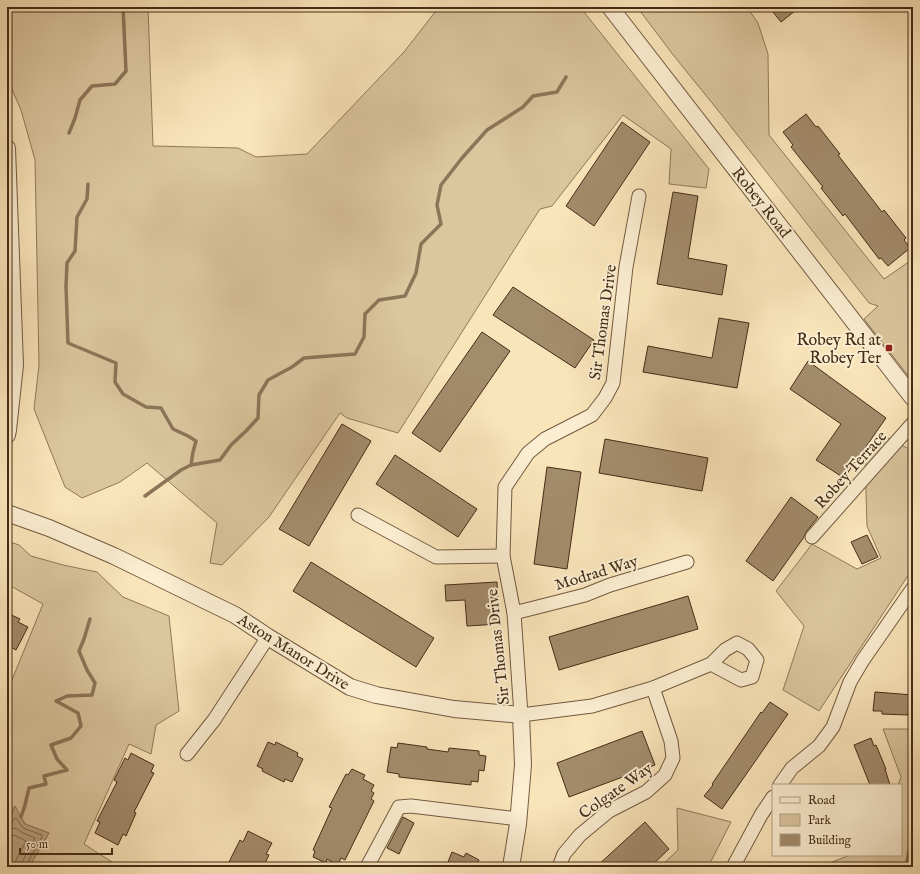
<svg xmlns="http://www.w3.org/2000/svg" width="920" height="874" font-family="'IM FELL English',serif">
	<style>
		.green { fill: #dbc69e; stroke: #90795a }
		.water { fill: #bca683; stroke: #8c7558 }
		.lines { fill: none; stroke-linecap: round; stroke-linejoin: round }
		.shore { stroke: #80694d; stroke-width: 1 }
		.stream { stroke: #8c7558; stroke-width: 3.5 }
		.building { fill: #a38c6c; stroke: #442c17 }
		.minor-casing { stroke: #725a40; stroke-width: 15 }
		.tertiary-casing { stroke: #725a40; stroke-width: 18 }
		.minor { stroke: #fceed2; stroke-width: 13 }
		.tertiary { stroke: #fceed2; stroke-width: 16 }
		.poi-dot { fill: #8f2418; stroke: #fceed2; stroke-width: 1.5 }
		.labels { text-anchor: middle; stroke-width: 4; stroke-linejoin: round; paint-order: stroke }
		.street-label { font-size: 16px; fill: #442c17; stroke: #fceed2 }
		.poi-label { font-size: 16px; fill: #442c17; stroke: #fceed2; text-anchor: end }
	</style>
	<rect width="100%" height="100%" fill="#fae5ba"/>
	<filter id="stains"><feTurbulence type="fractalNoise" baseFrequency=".005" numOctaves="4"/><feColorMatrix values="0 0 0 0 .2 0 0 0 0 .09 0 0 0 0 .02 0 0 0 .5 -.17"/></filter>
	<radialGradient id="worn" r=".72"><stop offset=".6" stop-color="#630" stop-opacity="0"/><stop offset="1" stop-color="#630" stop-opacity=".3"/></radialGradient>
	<g class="green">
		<path d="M7,7H148L153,146L238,148L256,157L307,154L404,52L439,7H580L709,169L706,188L669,184L671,149L623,115L552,206L540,209L398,433L347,418L340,413L269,517L222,565L210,563L217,523L147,463L120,482L82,498L65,487L34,409L39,365L35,160L21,110L7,78Z"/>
		<path d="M637,7H749V10L758,23L768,54L769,135L884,279L913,259V382L864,319L878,306L869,303L721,114L674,56Z"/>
		<path d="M886,437L913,451V568L819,711L783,690L804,626L776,591L812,544L857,569L881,558L867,526L865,458Z"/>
		<path d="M7,541L19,545L31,556L63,565L97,572L123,597L169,616L179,711L156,725L151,754L129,744L84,844L112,862L110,867H29L49,833L25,824L14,807L7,825V692L43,604L7,584Z"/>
		<path d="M883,729H913V867H818L851,855H901V785H898L901,777Z"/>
		<path d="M677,808L731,822L708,867H660L678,850Z"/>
	</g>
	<path class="water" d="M15,806L25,824L49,833L29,867H7V825Z"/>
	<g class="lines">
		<g class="shore">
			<path d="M7,825L11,824L14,819L16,818L23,828L42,835V837L27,864L26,867"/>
			<path d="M7,830L16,828L21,832L35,838L22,862L21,867"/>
			<path d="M7,836L14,835L26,841L16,860L15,867"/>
		</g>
		<g class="stream">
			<path d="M69,133L75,118L80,100L92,86L115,84L126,71L123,7"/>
			<path d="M88,184L87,199L77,217L75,251L67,263L66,286L68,343L116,363L115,382L123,394L146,407L161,408L173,429L188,436L196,441L193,452L191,465"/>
			<path d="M145,496L181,470L191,465L220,460L231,445L246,431L258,418L259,395L268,380L292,367L304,358L355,354L364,337L365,314L379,300L405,296L416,273L421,244L441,224L437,205L441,185L462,158L487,130L523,107L533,96L557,92L566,77"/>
			<path d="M21,817L25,805L29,788L46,784L44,776L67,770L57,759L51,745L71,738L81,726L78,713L56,701L67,696L92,695L95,683L87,670L79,651L84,639L90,619"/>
			<path d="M906,867L913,828"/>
		</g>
	</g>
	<g class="building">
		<path d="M769,7H800L781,22Z"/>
		<path d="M806,114L816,127L818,126L840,154L838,155L882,212L884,210L906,238L904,240L910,248L888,266L881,258L879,259L845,214L843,216L821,188L823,187L791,147L793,145L783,132Z"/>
		<path d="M622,122L650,142L594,226L566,206Z"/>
		<path d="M673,192L698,196L688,258L727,265L722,295L657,284Z"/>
		<path d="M513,287L594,340L575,368L493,315Z"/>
		<path d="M719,318L749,323L737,388L643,372L648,346L712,358Z"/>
		<path d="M482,332L510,351L440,452L412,433Z"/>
		<path d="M808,361L886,418L844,478L816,460L841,424L790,389Z"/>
		<path d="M342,424L371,441L309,546L279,529Z"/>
		<path d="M605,439L708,458L702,491L599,473Z"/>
		<path d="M395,455L477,509L458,537L376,484Z"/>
		<path d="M547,467L581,472L567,569L534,564Z"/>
		<path d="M791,497L818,517L806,532L804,537L773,581L746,561Z"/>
		<path d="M867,535L878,557L862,564L851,542Z"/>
		<path d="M311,562L434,638L416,667L293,591Z"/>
		<path d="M497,582L499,624L467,626L465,600L446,601L445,585Z"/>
		<path d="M688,596L698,629L559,670L549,637Z"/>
		<path d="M7,613L20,619L18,622L28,627L16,650L7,645Z"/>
		<path d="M875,692L913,695V713H908V715L882,714V711H873Z"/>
		<path d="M770,702L788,714L722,809L704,796L713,785L712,784L761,712L762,713Z"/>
		<path d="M642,731L655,765L569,797L557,763Z"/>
		<path d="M871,738L874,746L876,745L886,769H885L890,785H870L854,745Z"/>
		<path d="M268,742L275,745L276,742L298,753L297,756L303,759L292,782L285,779L284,782L262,771L263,769L257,766Z"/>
		<path d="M398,743L427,747V749L448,752L449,748L479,751V755L486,756L484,771L479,770L478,782L471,781V785L399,777V774L387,772L391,747L397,748Z"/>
		<path d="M131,753L154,765L151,772L154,773L134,812L136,813L126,836L123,834L118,845L95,833L100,822L97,821L117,782L114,780L125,758L128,760Z"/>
		<path d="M352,769L365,775L363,779L374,785L371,791L374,793L371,799L374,801L345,860L341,858L338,865L327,859L326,863L313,857L315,851L313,850L332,808L329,807L346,774L348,775Z"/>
		<path d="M403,817L414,823L399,854L387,848Z"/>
		<path d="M645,822L669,849L650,867H596Z"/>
		<path d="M248,831L272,843L266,854L269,855L263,867H231L232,864L229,862L240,840L243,842Z"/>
		<path d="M452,852L464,857L466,853L479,860L477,864L484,867H446Z"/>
	</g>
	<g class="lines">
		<defs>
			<g id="minor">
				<path d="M639,196L626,267L613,383L605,398L592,415L545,439L528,453L505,487L503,556L514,613L521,715L592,706L653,688L711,664L741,680L752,677L757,660L748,649L737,643L725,650L711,664"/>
				<path d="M358,515L436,557L503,556"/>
				<path d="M812,537L913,423"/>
				<path d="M514,613L585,595L610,585L687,562"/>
				<path d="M187,754L214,720L268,637"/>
				<path d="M780,785L792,768L819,746L833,727L850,682L863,660L913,588"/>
				<path d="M367,867L399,807L411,806L518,819"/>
				<path d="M559,867L564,854L580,835L609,811L646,792L665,775L673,758L671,741L653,688"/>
				<path d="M733,867L761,815L773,797"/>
			</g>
			<g id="tertiary">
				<path d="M610,7L913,398"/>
				<path d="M7,148L15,365L8,430L7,435"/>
				<path d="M7,513L49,528L114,556L235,615L268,637L350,687L376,695L454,709L521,715L523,765L518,824L511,867"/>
			</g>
		</defs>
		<use href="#minor" class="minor-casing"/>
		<use href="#tertiary" class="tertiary-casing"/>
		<use href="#minor" class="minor"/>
		<use href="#tertiary" class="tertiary"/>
	</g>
	<rect class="poi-dot" x="885" y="344" width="8" height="8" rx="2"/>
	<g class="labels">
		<g class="street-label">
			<text transform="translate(762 202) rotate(52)" y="6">Robey Road</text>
			<text transform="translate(602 322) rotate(-82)" y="6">Sir Thomas Drive</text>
			<text transform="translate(850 469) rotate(-48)" y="6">Robey Terrace</text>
			<text transform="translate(596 572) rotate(-17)" y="6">Modrad Way</text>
			<text transform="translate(497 647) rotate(-96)" y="6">Sir Thomas Drive</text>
			<text transform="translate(294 651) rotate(32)" y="6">Aston Manor Drive</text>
			<text transform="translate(615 790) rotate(-35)" y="6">Colgate Way</text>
		</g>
		<g class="poi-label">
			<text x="881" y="345">Robey Rd at<tspan x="881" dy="18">Robey Ter</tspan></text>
		</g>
	</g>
	<rect width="920" height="874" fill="none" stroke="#fae5ba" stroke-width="24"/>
	<rect x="8" y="8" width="904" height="858" fill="none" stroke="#442c17" stroke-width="2"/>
	<rect x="12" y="12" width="896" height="850" fill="none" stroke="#442c17"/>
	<rect x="772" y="784" width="130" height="72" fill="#fceed2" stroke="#b2a087"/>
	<rect x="780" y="797" width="20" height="6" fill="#fceed2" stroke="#b2a087"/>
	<text x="808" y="804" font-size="12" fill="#442c17">Road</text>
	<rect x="780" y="814" width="20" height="12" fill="#dbc69e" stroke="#b2a087"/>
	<text x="808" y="824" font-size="12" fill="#442c17">Park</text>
	<rect x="780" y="834" width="20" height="12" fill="#a38c6c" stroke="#b2a087"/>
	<text x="808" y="844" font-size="12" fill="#442c17">Building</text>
	<path d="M20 848v6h92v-6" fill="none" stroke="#442c17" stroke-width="2"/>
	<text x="26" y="848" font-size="12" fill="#442c17" stroke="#fceed2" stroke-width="3" paint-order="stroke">50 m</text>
	<rect width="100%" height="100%" filter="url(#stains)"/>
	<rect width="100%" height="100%" fill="url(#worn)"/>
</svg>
